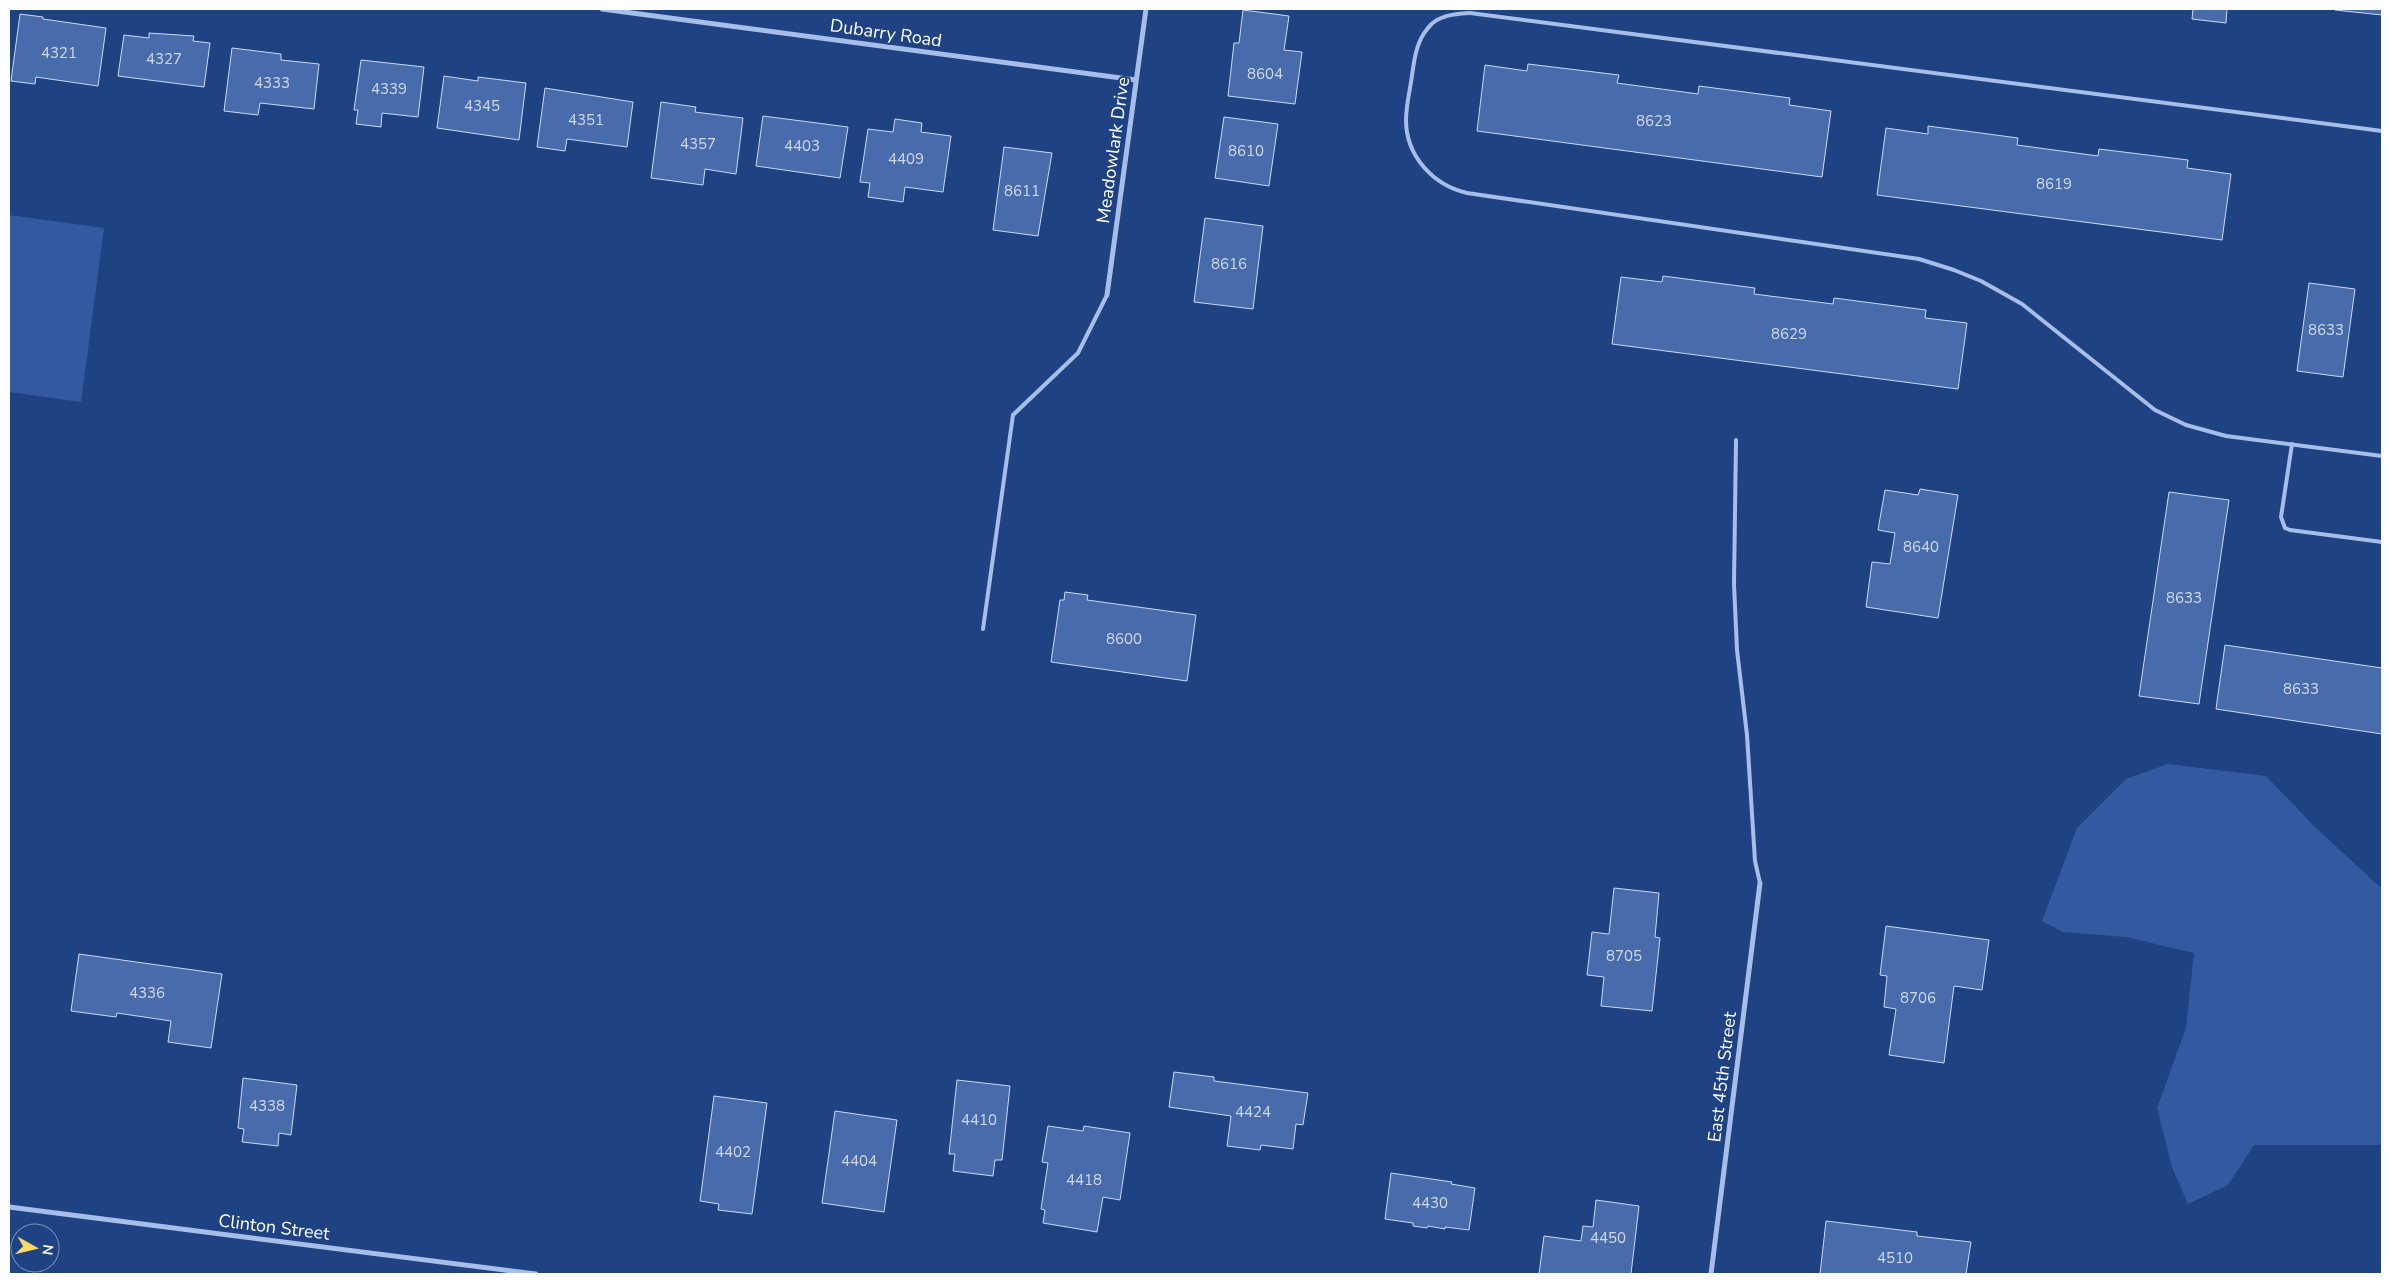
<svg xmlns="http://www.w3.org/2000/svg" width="2391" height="1283" font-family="'Nunito Sans',sans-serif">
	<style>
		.green { fill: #335aa1 }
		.building { fill: #486bab; stroke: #cadaf7 }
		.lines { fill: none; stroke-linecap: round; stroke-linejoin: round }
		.service { stroke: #a6bee9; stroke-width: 4 }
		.minor { stroke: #a6bee9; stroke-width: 5 }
		.labels { text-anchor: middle; stroke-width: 4; stroke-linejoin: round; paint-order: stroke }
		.number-label { font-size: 15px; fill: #d1daea }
		.street-label { font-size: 18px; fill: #fff; stroke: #1f4283 }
	</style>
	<rect width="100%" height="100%" fill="#1f4283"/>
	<g class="green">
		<path d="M9,215L104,228L81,402L9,392Z"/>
		<path d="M2168,764L2266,776L2313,825L2382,889V1145H2254L2228,1185L2188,1204L2172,1167L2157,1108L2186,1028L2194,953L2126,937L2063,932L2042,921L2077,828L2126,779Z"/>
	</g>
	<g class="building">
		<path d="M2193,9H2227L2226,23L2192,19Z"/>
		<path d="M2335,9H2382V15L2335,10Z"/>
		<path d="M1243,10L1289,16L1284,50L1302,52L1295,104L1228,96L1234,43H1239Z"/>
		<path d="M20,14L43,17V19L106,28L98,86L36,77L35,84L11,81Z"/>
		<path d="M149,33L194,36L193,41L210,43L204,87L118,76L124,35L149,38Z"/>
		<path d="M232,48L281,54V60L319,64L314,109L260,103L258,115L224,111Z"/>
		<path d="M361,60L424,67L418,117L382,113L381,127L356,124L358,110H354Z"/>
		<path d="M1528,64L1619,75L1617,83L1698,94L1699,86L1790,98L1789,105L1831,111L1822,177L1477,131L1485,65L1527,71Z"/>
		<path d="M444,76L478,81V77L526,83L519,140L437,128Z"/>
		<path d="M545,88L633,102L627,147L567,139L565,151L537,147Z"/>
		<path d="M661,102L696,107L695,112L743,118L736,174L705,169L703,185L651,178Z"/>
		<path d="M763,116L848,127L840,178L756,166Z"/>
		<path d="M1224,117L1278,124L1269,186L1215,178Z"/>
		<path d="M895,119L922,123L921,132L951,136L943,192L905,187L903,202L868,197L870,183L860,182L868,129L893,132Z"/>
		<path d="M1928,126L2018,138L2017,145L2098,156L2099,149L2188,160L2187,168L2231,174L2222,240L1877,195L1886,128L1928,134Z"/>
		<path d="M1004,147L1052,153L1038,236L993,230Z"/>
		<path d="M1205,218L1263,226L1253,309L1194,302Z"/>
		<path d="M1663,276L1755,288L1754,294L1833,304L1834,298L1926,310L1925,318L1967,323L1958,389L1612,344L1621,277L1662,282Z"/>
		<path d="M2309,283L2355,289L2343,377L2297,371Z"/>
		<path d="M1920,489L1958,495L1938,618L1866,607L1872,562L1890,564L1895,533L1878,530L1885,490L1918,495Z"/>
		<path d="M2169,492L2229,500L2199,704L2139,696Z"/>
		<path d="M1065,592L1088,595L1087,600L1196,615L1187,681L1051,662L1060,600H1064Z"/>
		<path d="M2225,645L2382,668V734L2216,709Z"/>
		<path d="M1614,888L1659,893L1655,937L1660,938L1652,1011L1601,1006L1604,977L1587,975L1592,932L1609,934Z"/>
		<path d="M1886,926L1989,940L1982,990L1954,986L1944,1063L1889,1055L1896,1009L1884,1007L1887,976L1880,975Z"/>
		<path d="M79,954L222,974L211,1048L168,1042L171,1021L117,1013L116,1017L71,1011Z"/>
		<path d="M1174,1072L1214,1077V1081L1308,1093L1303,1125L1296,1124L1293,1149L1261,1145L1260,1150L1227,1146L1231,1116L1169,1107Z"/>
		<path d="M243,1078L297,1085L291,1135L279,1133L278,1146L242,1142L244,1129L238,1128Z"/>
		<path d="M957,1080L1010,1086L1002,1160H995L993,1176L953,1171L955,1154H949Z"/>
		<path d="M714,1096L767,1103L752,1214L718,1210L719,1204L700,1201Z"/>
		<path d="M835,1111L897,1120L884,1212L822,1203Z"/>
		<path d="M1048,1126L1083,1131L1084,1126L1130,1133L1120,1200L1103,1197L1097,1232L1043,1223L1045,1210L1041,1209L1048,1163L1042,1162Z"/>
		<path d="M1391,1173L1452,1182L1451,1184L1475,1188L1469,1230L1445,1227V1229L1428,1226L1427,1228L1413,1226V1223L1385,1219Z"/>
		<path d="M1596,1200L1639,1206L1631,1274H1539L1544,1236L1581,1241L1583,1226L1593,1227Z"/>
		<path d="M1826,1221L1917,1232V1236L1971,1242L1966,1274H1820Z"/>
	</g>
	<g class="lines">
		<g class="service">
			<path d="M2382,131L1470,13C1455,14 1437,15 1428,28C1415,43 1414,63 1411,82C1409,94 1406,108 1406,120C1406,156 1433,185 1467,193L1919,259L1954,270L1981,281L2022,304L2155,410L2186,425L2226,436L2382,456"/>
			<path d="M1736,440L1734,584L1737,650L1747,735L1755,861L1760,883"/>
			<path d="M2292,444L2281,517L2285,528L2290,530L2382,542"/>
			<path d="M983,629L1013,415L1078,353L1107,295"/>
		</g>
		<g class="minor">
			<path d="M602,9L1136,80"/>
			<path d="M1107,295L1146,9"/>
			<path d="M9,1207L536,1274"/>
			<path d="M1711,1274L1760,883"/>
		</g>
	</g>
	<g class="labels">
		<g class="number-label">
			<text x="59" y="58">4321</text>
			<text x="164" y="64">4327</text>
			<text x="1265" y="79">8604</text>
			<text x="272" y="88">4333</text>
			<text x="389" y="94">4339</text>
			<text x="482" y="111">4345</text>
			<text x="586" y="125">4351</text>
			<text x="1654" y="126">8623</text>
			<text x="698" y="149">4357</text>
			<text x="802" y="151">4403</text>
			<text x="1246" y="156">8610</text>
			<text x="906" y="164">4409</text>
			<text x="2054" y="189">8619</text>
			<text x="1022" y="196">8611</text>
			<text x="1229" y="269">8616</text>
			<text x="2326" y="335">8633</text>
			<text x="1789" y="339">8629</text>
			<text x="1921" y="552">8640</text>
			<text x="2184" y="603">8633</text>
			<text x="1124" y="644">8600</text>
			<text x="2301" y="694">8633</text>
			<text x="1624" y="961">8705</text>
			<text x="147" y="998">4336</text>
			<text x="1918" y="1003">8706</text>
			<text x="267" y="1111">4338</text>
			<text x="1253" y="1117">4424</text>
			<text x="979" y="1125">4410</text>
			<text x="733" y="1157">4402</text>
			<text x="859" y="1166">4404</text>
			<text x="1084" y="1185">4418</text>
			<text x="1430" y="1208">4430</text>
			<text x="1608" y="1243">4450</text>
			<text x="1895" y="1263">4510</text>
		</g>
		<g class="street-label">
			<text transform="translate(886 33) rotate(8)" y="6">Dubarry Road</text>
			<text transform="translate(1113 150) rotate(-82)" y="6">Meadowlark Drive</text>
			<text transform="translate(1722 1077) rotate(-83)" y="6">East 45th Street</text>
			<text transform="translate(274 1227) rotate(7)" y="6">Clinton Street</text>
		</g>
	</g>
	<rect width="2391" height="1283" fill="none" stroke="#ffffff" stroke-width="20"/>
	<g transform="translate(35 1248) rotate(98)"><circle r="24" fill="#1f4283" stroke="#798eb5"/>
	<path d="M0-4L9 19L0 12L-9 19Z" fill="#f7da66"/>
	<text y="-8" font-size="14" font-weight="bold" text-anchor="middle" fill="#ffffff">N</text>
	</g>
</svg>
